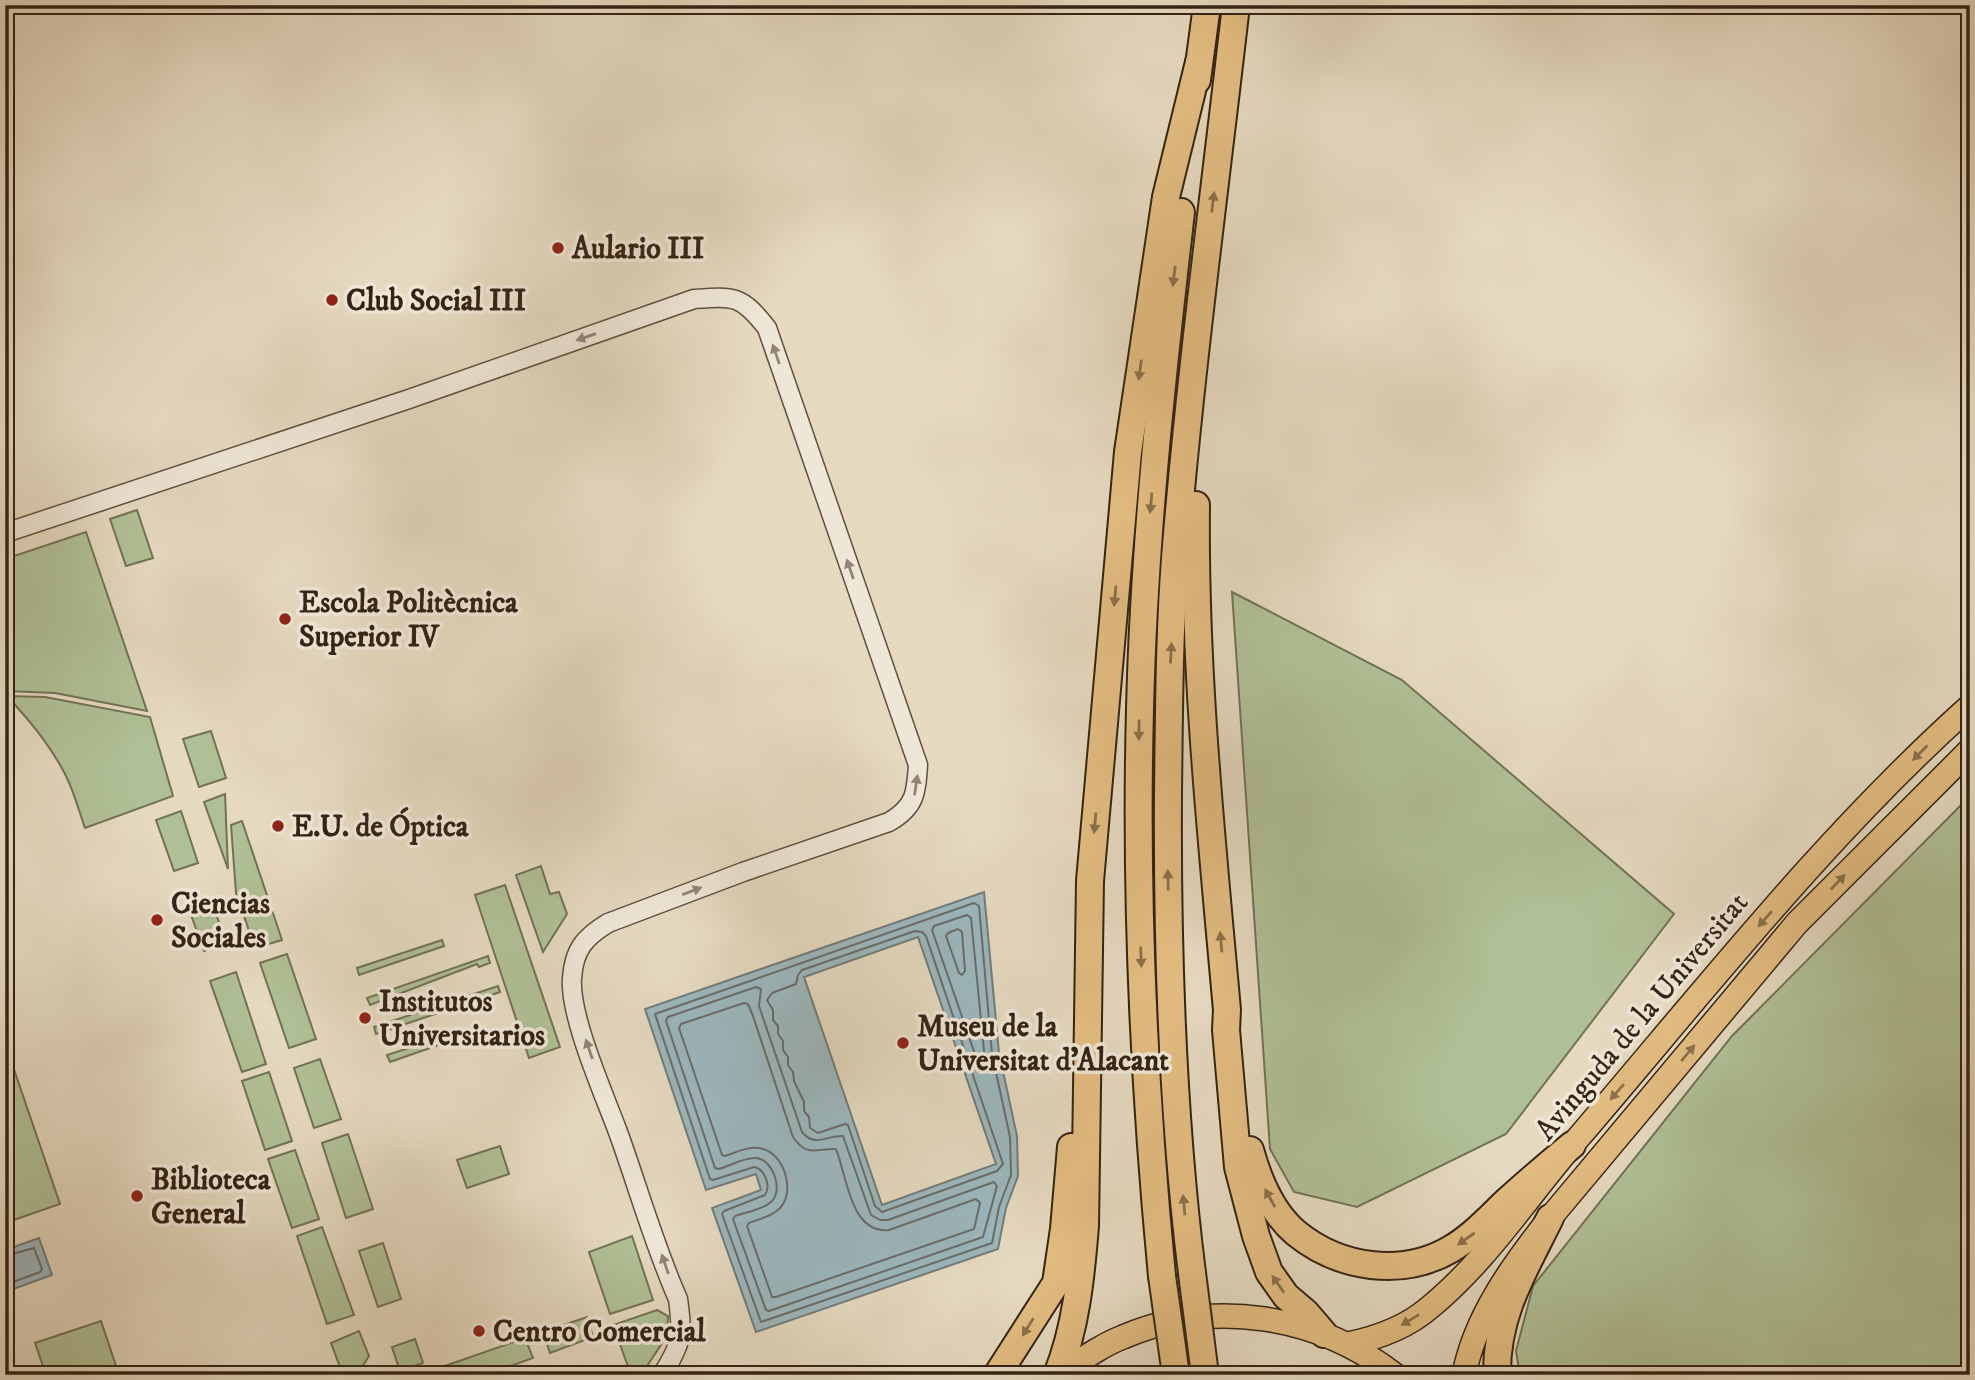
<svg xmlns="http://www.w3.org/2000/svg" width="1975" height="1380" font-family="'IM FELL DW Pica',serif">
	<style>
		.green { fill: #b0c096; stroke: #727255; stroke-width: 2 }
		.water { fill: #9cb7be; stroke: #727c7a; stroke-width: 2; fill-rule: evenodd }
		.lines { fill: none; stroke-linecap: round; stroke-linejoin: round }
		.shore { stroke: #686d69; stroke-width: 2 }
		.tertiary-casing { stroke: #60503f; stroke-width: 21 }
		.primary-casing { stroke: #342314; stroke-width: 26 }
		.motorway-casing { stroke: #342314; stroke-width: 30 }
		.tertiary { stroke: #eee6d6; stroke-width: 18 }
		.primary { stroke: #e2bc80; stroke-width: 23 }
		.motorway { stroke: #e2bc80; stroke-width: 26 }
		.motorway-bridge-casing { stroke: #342314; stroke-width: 30; stroke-linecap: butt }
		.motorway-bridge { stroke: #e2bc80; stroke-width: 26 }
		.oneway { fill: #8b704a }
		.oneway2 { fill: #918475 }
		.poi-dot { fill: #8f2418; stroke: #eee6d6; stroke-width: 2.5 }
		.labels { text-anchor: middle; stroke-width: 7; stroke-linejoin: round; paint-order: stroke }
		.poi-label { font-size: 30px; font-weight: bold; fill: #342314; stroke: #eee6d6; text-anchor: start }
		.street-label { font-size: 30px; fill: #342314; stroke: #eee6d6 }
	</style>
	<rect width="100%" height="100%" fill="#e5d9c0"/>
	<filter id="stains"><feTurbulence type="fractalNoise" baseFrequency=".00286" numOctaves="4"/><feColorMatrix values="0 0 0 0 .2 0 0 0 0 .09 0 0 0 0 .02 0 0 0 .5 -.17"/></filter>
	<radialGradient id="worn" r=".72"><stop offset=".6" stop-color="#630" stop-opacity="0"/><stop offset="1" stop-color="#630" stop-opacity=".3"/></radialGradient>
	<g class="green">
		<path d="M137,510L153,558L126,566L110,519Z"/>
		<path d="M86,532L147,711L55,693L5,691V559Z"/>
		<path d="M1232,592L1402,680L1674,914L1506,1134L1357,1207L1294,1192L1270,1149Z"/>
		<path d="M7,696L45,697L150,717L173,796L85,828C79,811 74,792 66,776C51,746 30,721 7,696Z"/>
		<path d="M211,731L226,778L199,787L183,739Z"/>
		<path d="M225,794L228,869L204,802Z"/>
		<path d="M1970,796V1375H1520L1516,1351L1533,1286L1732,1036Z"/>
		<path d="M181,811L198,863L174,871L156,820Z"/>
		<path d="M242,821L282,940L255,948L236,893L231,825Z"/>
		<path d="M541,866L550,894L559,892L567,914L543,952L516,875Z"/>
		<path d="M505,885L560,1047L529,1058L475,895Z"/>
		<path d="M213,905L226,943L204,951L190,912Z"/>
		<path d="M442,940L444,946L359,975L357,968Z"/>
		<path d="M287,954L316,1039L289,1048L260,963Z"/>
		<path d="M488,956L490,963L479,967L477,964L370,1005L367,998Z"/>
		<path d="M236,972L266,1064L242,1072L210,981Z"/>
		<path d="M498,986L500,992L376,1034L374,1027Z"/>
		<path d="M480,1025L482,1030L390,1062L387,1055Z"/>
		<path d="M6,1046L60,1204L5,1223V1047Z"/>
		<path d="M320,1059L341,1119L314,1128L294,1068Z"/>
		<path d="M269,1072L292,1141L265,1150L242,1081Z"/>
		<path d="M348,1134L373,1209L346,1218L322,1143Z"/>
		<path d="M500,1146L509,1174L467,1188L457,1160Z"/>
		<path d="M295,1150L319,1219L292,1228L268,1159Z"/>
		<path d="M322,1227L354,1315L327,1324L297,1236Z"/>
		<path d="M632,1236L653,1300L610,1314L589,1252Z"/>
		<path d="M383,1243L401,1299L378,1307L359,1251Z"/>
		<path d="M657,1310L668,1316L667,1336L641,1375H624L630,1372L613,1325Z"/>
		<path d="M587,1317L593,1337L550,1353L543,1332Z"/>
		<path d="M101,1321L119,1375H46L35,1343Z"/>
		<path d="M359,1331L369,1356L357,1375H343L331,1343Z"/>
		<path d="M525,1338L533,1358L485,1375H441L439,1368Z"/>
		<path d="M415,1339L423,1363L400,1371L392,1347Z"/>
	</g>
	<g class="water">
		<path d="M984,892L999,1053L1017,1136L1018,1176L1006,1208L998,1249L756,1332L712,1208L761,1190L756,1174L706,1190L645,1009ZM918,937L996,1164L882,1205L804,977Z"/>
		<path d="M39,1238L52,1275L5,1292V1250Z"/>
	</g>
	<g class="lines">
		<g class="shore">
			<path d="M974,903L979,906L992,1054L1010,1137L1011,1175L999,1207L992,1243L761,1322L722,1214L724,1211L765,1195C771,1186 765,1169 754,1167L713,1180L710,1179L655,1014Z"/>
			<path d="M967,915L971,918L985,1061L982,1065L978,1063L932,930L934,926Z"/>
			<path d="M958,929L962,932L965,971L962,975L959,973L946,936L948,933Z"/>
			<path d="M915,931L922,932L926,936L1003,1164L997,1171L882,1212L875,1206L848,1125L845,1124L818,1133L810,1128L809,1117L804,1111V1102L794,1081L793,1072L788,1065V1057L783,1050V1041L778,1034V1026L773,1020V1010L767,1000L772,993L796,984L798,975L802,970Z"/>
			<path d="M756,987L761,989L759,1006L802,1132C815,1148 827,1135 843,1136L871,1215L880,1220H888L994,1182L997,1186L983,1237L769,1311L766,1310L733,1219L735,1216C746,1212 762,1210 771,1202C784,1191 773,1159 756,1158C744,1157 730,1166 719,1169L715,1168L666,1021L668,1017Z"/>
			<path d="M744,1003L748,1004L753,1016L793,1137C807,1158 817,1148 836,1149C847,1176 850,1234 889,1230L976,1199L980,1203L974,1229L776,1297H772L747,1226L749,1223C758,1219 771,1217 779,1209C796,1193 785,1155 763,1149C750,1145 737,1152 725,1156L722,1155L679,1028L681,1024Z"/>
			<path d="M5,1256L34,1248L42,1269L40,1272L5,1285"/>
		</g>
		<defs>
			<path id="tertiary" d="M5,533L409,399L694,299C734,296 741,295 767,328L918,765C916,794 915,807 889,822L743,872L608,923C585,937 574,949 572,978C569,1016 604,1094 618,1132C638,1187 654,1245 678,1299C683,1336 682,1343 662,1375"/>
			<g id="primary">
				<path d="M1348,1344C1377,1338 1407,1327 1429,1308C1488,1260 1529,1194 1579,1137C1705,990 1825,836 1970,706"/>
				<path d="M1059,1375C1080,1361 1100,1346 1123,1337C1213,1298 1318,1315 1395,1375"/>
				<path d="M1464,1375C1475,1316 1514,1264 1550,1218L1797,923L1970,750"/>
			</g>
			<g id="motorway">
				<path d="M1197,80L1207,5"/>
				<path d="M1196,505C1194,674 1212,842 1227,1010L1226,1030L1238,1167L1256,1236L1269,1272L1286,1296L1306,1313L1324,1334"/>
				<path d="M1250,1150C1258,1179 1272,1213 1296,1233C1339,1268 1402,1278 1451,1249C1473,1236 1489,1218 1507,1201C1528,1182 1550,1163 1572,1145"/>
				<path d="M1192,1273C1172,1115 1167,954 1168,794C1169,716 1169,637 1175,558C1190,373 1215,189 1236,5"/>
				<path d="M1162,1276C1144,1088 1135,898 1140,709C1144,542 1162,377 1181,212"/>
				<path d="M997,1375L1056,1283L1064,1229L1071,1147"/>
				<path d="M1057,1375C1076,1328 1081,1276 1085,1226L1090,881L1128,452L1166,197L1199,62"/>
				<path d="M1497,1375C1496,1314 1524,1271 1550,1218"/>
			</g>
		</defs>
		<use href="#tertiary" class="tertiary-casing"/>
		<use href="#primary" class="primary-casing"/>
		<use href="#motorway" class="motorway-casing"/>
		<use href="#tertiary" class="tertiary"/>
		<use href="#primary" class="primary"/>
		<use href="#motorway" class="motorway"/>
		<defs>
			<g id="motorway-bridge">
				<path d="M1192,1273L1205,1375"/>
				<path d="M1162,1276L1176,1375"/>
			</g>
		</defs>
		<use href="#motorway-bridge" class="motorway-bridge-casing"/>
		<use href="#motorway-bridge" class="motorway-bridge"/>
	</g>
	<defs><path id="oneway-solid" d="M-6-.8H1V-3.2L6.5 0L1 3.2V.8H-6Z" transform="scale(1.75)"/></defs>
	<g class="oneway">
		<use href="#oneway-solid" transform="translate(1213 202) rotate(-83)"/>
		<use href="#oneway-solid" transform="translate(1174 276) rotate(97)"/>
		<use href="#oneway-solid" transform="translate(1140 370) rotate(98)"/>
		<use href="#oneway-solid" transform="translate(1151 503) rotate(95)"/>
		<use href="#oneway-solid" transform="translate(1115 596) rotate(95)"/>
		<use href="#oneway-solid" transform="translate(1171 653) rotate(-87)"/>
		<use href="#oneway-solid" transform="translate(1139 730) rotate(91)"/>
		<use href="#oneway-solid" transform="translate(1920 753) rotate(135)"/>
		<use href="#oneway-solid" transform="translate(1095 823) rotate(95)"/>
		<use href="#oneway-solid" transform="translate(1168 880) rotate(-91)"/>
		<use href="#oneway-solid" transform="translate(1838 882) rotate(-46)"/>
		<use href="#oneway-solid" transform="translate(1765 919) rotate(131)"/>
		<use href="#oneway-solid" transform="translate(1221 942) rotate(-95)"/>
		<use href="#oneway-solid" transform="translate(1141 957) rotate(88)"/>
		<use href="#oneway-solid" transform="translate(1688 1053) rotate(-50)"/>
		<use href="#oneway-solid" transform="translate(1617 1092) rotate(131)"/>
		<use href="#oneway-solid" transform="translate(1270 1198) rotate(-119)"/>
		<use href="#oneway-solid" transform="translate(1184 1205) rotate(-95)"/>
		<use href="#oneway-solid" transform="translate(1466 1239) rotate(145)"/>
		<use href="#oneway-solid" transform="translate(1278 1284) rotate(-125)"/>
		<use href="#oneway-solid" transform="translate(1410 1320) rotate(149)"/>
		<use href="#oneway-solid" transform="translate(1028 1327) rotate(122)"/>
	</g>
	<g class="oneway2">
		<use href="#oneway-solid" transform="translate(586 337) rotate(161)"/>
		<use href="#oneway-solid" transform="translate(776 354) rotate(-109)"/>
		<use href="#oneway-solid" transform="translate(850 569) rotate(-109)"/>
		<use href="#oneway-solid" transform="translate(916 785) rotate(-82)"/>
		<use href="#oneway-solid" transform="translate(692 891) rotate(-21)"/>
		<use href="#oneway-solid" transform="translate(589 1049) rotate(-109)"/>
		<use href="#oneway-solid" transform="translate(665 1264) rotate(-109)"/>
	</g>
	<g class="poi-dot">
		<circle cx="558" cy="248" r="7"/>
		<circle cx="332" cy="300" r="7"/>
		<circle cx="285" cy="619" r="7"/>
		<circle cx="278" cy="826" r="7"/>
		<circle cx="157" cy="920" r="7"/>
		<circle cx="365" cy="1018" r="7"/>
		<circle cx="903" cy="1043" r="7"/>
		<circle cx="137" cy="1196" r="7"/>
		<circle cx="479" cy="1331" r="7"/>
	</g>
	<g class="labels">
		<g class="poi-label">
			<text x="572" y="258">Aulario III</text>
			<text x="346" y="310">Club Social III</text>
			<text x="299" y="612">Escola Politècnica<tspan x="299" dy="34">Superior IV</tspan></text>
			<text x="292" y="836">E.U. de Óptica</text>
			<text x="171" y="913">Ciencias<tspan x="171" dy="34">Sociales</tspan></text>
			<text x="379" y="1011">Institutos<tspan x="379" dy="34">Universitarios</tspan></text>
			<text x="917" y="1036">Museu de la<tspan x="917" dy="34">Universitat d'Alacant</tspan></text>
			<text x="151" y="1189">Biblioteca<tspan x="151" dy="34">General</tspan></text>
			<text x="493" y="1341">Centro Comercial</text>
		</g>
		<g class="street-label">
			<text transform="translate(1641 1016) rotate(-50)" y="10">Avinguda de la Universitat</text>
		</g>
	</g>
	<rect width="1975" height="1380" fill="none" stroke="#e5d9c0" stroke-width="28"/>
	<rect x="7" y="7" width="1961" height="1366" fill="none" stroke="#342314" stroke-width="3.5"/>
	<rect x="14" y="14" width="1947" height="1352" fill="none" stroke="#342314" stroke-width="2"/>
	<rect width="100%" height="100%" filter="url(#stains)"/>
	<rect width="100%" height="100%" fill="url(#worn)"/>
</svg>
